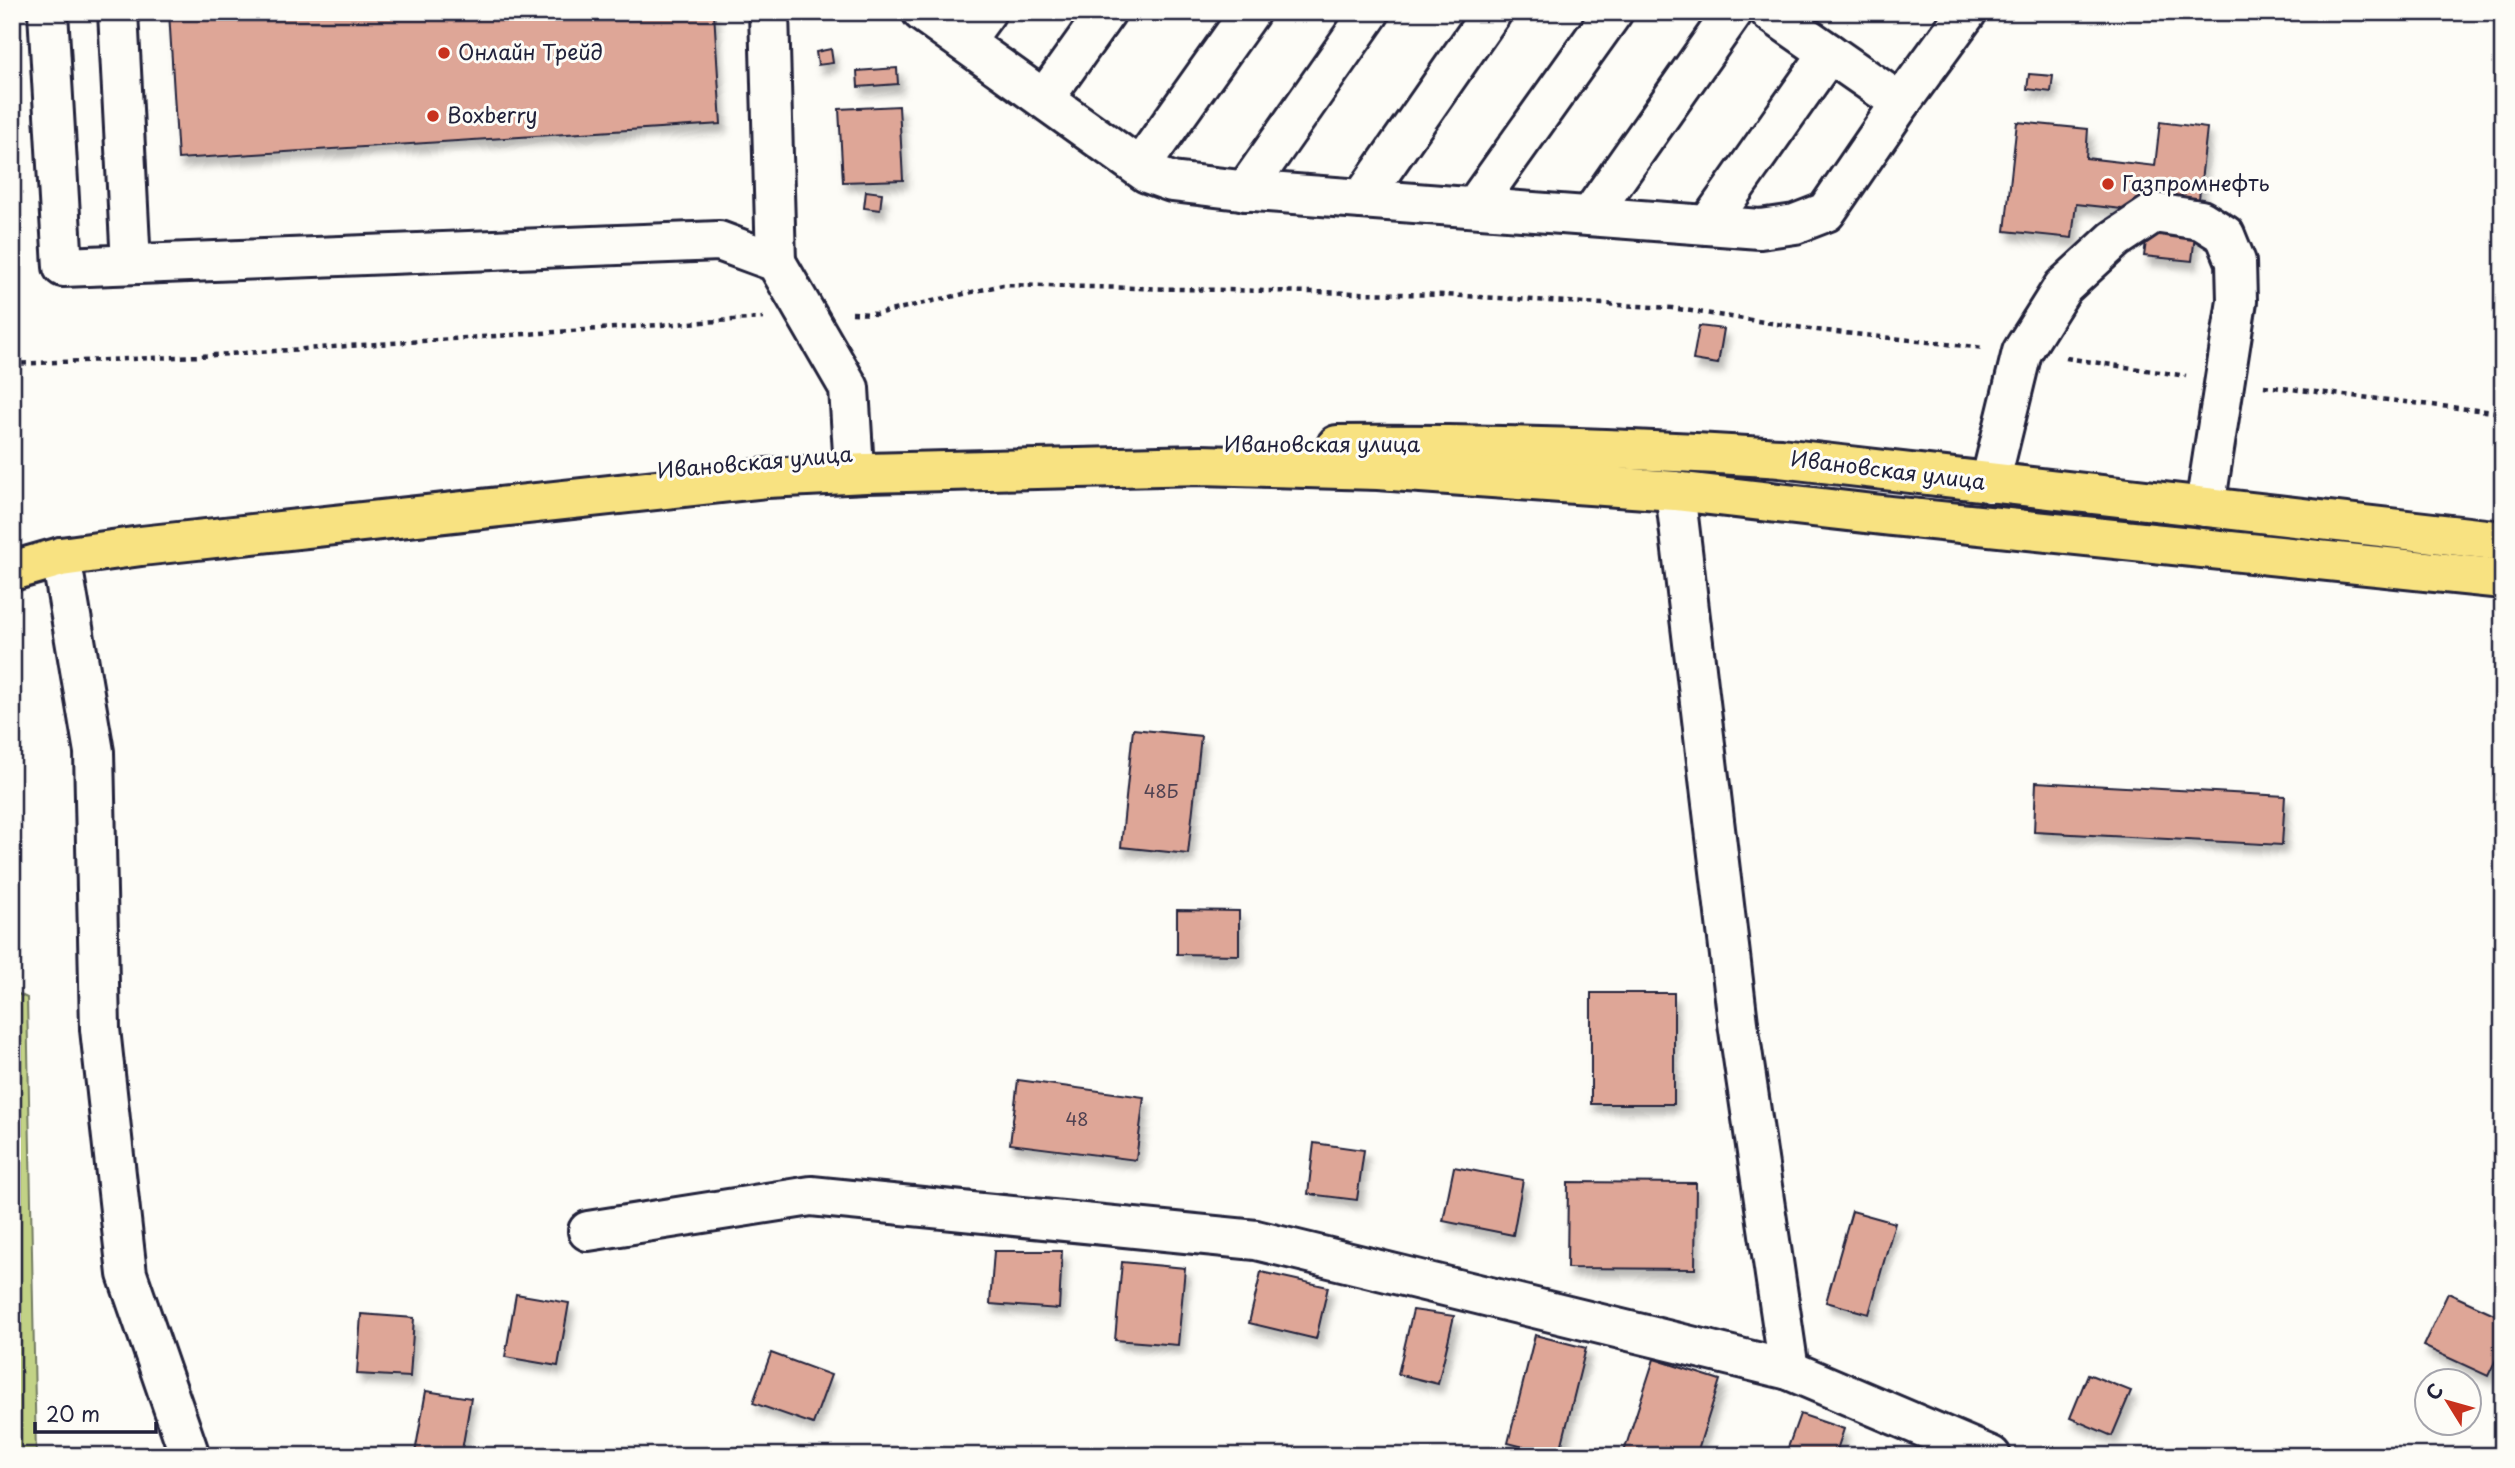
<svg xmlns="http://www.w3.org/2000/svg" width="2515" height="1468" font-family="'Playpen Sans',sans-serif">
	<style>
		.green { fill: #c2d286; stroke: #727a60; stroke-width: 2 }
		.building { fill: #dea697; stroke: #22223b; stroke-width: 2; filter: url(#shadow) }
		.lines { fill: none; stroke-linecap: round; stroke-linejoin: round }
		.minor-casing { stroke: #22223b; stroke-width: 44 }
		.major-casing { stroke: #22223b; stroke-width: 44 }
		.path { stroke: #22223b; stroke-width: 4.5; stroke-dasharray: 5 5; stroke-linecap: butt }
		.minor { stroke: #fdfcf7; stroke-width: 38 }
		.major { stroke: #f8e281; stroke-width: 38 }
		.poi-dot { fill: #c8321e; stroke: #fdfcf7; stroke-width: 2.5 }
		.labels { text-anchor: middle; stroke-width: 6; stroke-linejoin: round; paint-order: stroke }
		.number-label { font-size: 18px; fill: #514352 }
		.poi-label { font-size: 21px; fill: #22223b; stroke: #fdfcf7; text-anchor: start }
		.street-label { font-size: 21px; fill: #22223b; stroke: #fdfcf7 }
	</style>
	<defs>
		<filter id="shadow"><feDropShadow dx="4.5" dy="8" stdDeviation="3.5" flood-color="#0004"/></filter>
	</defs>
	<rect width="100%" height="100%" fill="#fdfcf7"/>
	<filter id="ink" filterUnits="userSpaceOnUse"><feTurbulence type="fractalNoise" baseFrequency=".0143" numOctaves="2"/><feDisplacementMap in="SourceGraphic" scale="14" xChannelSelector="R" yChannelSelector="G"/><feConvolveMatrix kernelMatrix="1 2 1 2 8 2 1 2 1" color-interpolation-filters="sRGB"/></filter>
	<g filter="url(#ink)">
		<path class="green" d="M12,991L27,998L36,1456H12Z"/>
		<g class="building">
			<path d="M169,12H714L721,124L178,159Z"/>
			<path d="M831,49L833,63L818,65L816,52Z"/>
			<path d="M897,68L898,84L858,87L857,71Z"/>
			<path d="M2029,74L2053,76L2051,92L2027,89Z"/>
			<path d="M899,106L903,180L843,182L839,109Z"/>
			<path d="M2017,122L2088,129L2086,158L2155,166L2160,122L2207,128L2192,261L2144,256L2150,212L2076,204L2072,238L2005,231Z"/>
			<path d="M866,191L882,193L880,210L864,208Z"/>
			<path d="M1699,326L1724,329L1718,364L1693,360Z"/>
			<path d="M1133,729L1201,736L1188,854L1121,847Z"/>
			<path d="M2036,782L2285,796L2282,845L2034,832Z"/>
			<path d="M1177,910L1239,911V955L1177,954Z"/>
			<rect x="1591" y="993" width="83" height="111"/>
			<path d="M1018,1080L1144,1097L1136,1160L1010,1144Z"/>
			<path d="M1314,1143L1364,1150L1357,1200L1308,1194Z"/>
			<path d="M1454,1167L1523,1180L1513,1235L1443,1221Z"/>
			<path d="M1568,1182L1696,1183L1695,1269L1567,1268Z"/>
			<path d="M1852,1211L1895,1223L1869,1314L1826,1302Z"/>
			<path d="M994,1251H1062L1059,1309L990,1304Z"/>
			<path d="M1122,1262L1185,1268L1178,1345L1115,1340Z"/>
			<path d="M1261,1272L1328,1287L1316,1339L1249,1323Z"/>
			<path d="M2448,1293L2503,1318V1345L2488,1376L2423,1346Z"/>
			<path d="M516,1294L569,1303L558,1366L505,1357Z"/>
			<path d="M1413,1310L1454,1316L1438,1384L1398,1374Z"/>
			<path d="M361,1314L414,1318L410,1377L357,1374Z"/>
			<path d="M1535,1335L1586,1348L1559,1456L1508,1443Z"/>
			<path d="M771,1353L831,1375L813,1424L753,1403Z"/>
			<path d="M1654,1359L1720,1380L1696,1456L1623,1455Z"/>
			<path d="M2088,1374L2131,1391L2112,1436L2070,1418Z"/>
			<path d="M426,1391L471,1398L461,1456H434L415,1453Z"/>
			<path d="M1800,1414L1844,1429L1835,1456H1785Z"/>
		</g>
		<g class="lines">
			<defs>
				<g id="minor">
					<path d="M48,12L63,267L719,241L776,262L849,388L853,453"/>
					<path d="M118,12L131,264"/>
					<path d="M769,12L776,262"/>
					<path d="M922,12L1147,173L1172,182L1241,190L1760,229L1795,224L1826,212L1902,101L1967,12"/>
					<path d="M1770,12L1885,92L1902,101"/>
					<path d="M964,42L986,12"/>
					<path d="M1044,99L1106,12"/>
					<path d="M1140,167L1250,12"/>
					<path d="M1245,191L1370,12"/>
					<path d="M1362,199L1492,12"/>
					<path d="M1474,207L1613,12"/>
					<path d="M1590,216L1733,12"/>
					<path d="M1708,225L1829,53"/>
					<path d="M1990,483L2022,352L2063,287L2115,239L2154,213L2201,220L2225,235L2236,262L2237,301L2205,507"/>
					<path d="M1675,491L1738,1023L1789,1370"/>
					<path d="M61,557L94,752L100,1029L127,1274L190,1456"/>
					<path d="M588,1231L811,1196L1256,1240L1789,1370L1991,1456"/>
				</g>
				<g id="major">
					<path d="M1337,445C1485,444 1632,448 1780,458L2503,541"/>
					<path d="M12,571L61,557L141,546L767,478L866,473L1201,465L1378,470L1675,491L1891,516L2503,579"/>
				</g>
			</defs>
			<use href="#minor" class="minor-casing"/>
			<use href="#major" class="major-casing"/>
			<g class="path">
				<path d="M852,313L876,314L1003,285L1446,295L1672,308L1817,330L1984,348"/>
				<path d="M2066,358L2186,376"/>
				<path d="M12,364L200,356L763,318"/>
				<path d="M2264,386L2503,413"/>
			</g>
			<use href="#minor" class="minor"/>
			<use href="#major" class="major"/>
		</g>
	</g>
	<g class="poi-dot">
		<circle cx="444" cy="53" r="7"/>
		<circle cx="433" cy="116" r="7"/>
		<circle cx="2108" cy="184" r="7"/>
	</g>
	<g class="labels">
		<g class="number-label">
			<text x="1161" y="798">48Б</text>
			<text x="1077" y="1126">48</text>
		</g>
		<g class="poi-label">
			<text x="458" y="60">Онлайн Трейд</text>
			<text x="447" y="123">Boxberry</text>
			<text x="2122" y="191">Газпромнефть</text>
		</g>
		<g class="street-label">
			<text x="1322" y="452">Ивановская улица</text>
			<text transform="translate(755 463) rotate(-5)" y="7">Ивановская улица</text>
			<text transform="translate(1888 471) rotate(7)" y="7">Ивановская улица</text>
		</g>
	</g>
	<rect width="2515" height="1468" fill="none" stroke="#fdfcf7" stroke-width="42"/>
	<rect x="21" y="21" width="2473" height="1426" fill="none" stroke="#22223b" stroke-width="2.5" filter="url(#ink)"/>
	<g transform="translate(2448 1402) rotate(307)"><circle r="33" fill="#fdfcf7" stroke="#a5a5ac" stroke-width="2"/>
	<path d="M0-5L12 26L0 18L-12 26Z" fill="#c8321e"/>
	<text y="-10" font-size="19" font-weight="bold" text-anchor="middle" fill="#22223b">С</text>
	</g>
	<path d="M35 1422v10h121v-10" fill="none" stroke="#22223b" stroke-width="3.5"/>
	<text x="46" y="1422" font-size="21" fill="#22223b" stroke="#fdfcf7" stroke-width="5" paint-order="stroke">20 m</text>
</svg>
